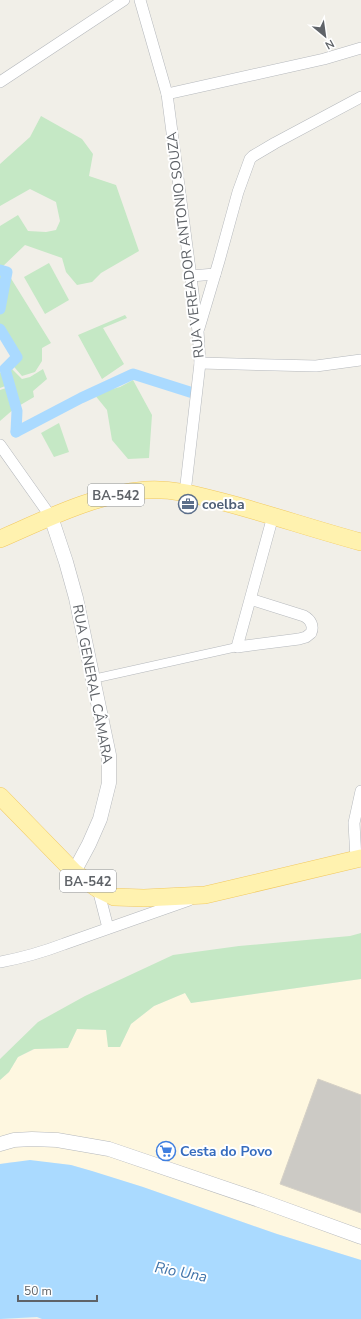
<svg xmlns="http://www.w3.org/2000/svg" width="361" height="1319" font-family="'Nunito Sans',sans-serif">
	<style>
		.commercial { fill: #fef7e0 }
		.green { fill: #c5e8c5 }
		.water { fill: #aadaff }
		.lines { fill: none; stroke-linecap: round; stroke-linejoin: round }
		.canal { stroke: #aadaff; stroke-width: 11 }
		.building { fill: #cccac5; stroke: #d6d1c6 }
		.pedestrian-casing { stroke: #b5b8bc; stroke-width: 9 }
		.minor-casing { stroke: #b5b8bc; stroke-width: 12 }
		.tertiary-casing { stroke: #b5b8bc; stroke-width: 15 }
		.primary-casing { stroke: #f2c960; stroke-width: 18 }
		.pedestrian { stroke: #fff; stroke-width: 8 }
		.minor { stroke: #fff; stroke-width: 11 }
		.tertiary { stroke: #fff; stroke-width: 14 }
		.primary { stroke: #fff2af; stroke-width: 17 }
		.labels { text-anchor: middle; stroke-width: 4; stroke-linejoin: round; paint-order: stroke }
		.shield { fill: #fff; stroke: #8f9295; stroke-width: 1 }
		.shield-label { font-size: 13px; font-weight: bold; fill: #5f6368 }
		.street-label { font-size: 14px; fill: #5f6368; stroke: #fff }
		.service-label { font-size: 14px; font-weight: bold; fill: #4e5e75; stroke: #fff; text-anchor: start }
		.shop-label { font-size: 14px; font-weight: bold; fill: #366cbe; stroke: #fff; text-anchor: start }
		.water-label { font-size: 15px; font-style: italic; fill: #4174aa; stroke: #fff }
	</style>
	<rect width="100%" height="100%" fill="#f1efe8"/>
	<path class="commercial" d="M361,979V1260L277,1234L143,1187L71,1165L45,1162H11L0,1164V1080L9,1072L18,1057L35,1049L68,1048L77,1029L106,1030L120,1047L131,1024L154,1006L185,993L191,1003Z"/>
	<g class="green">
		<path d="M41,116L82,139L93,154L89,176L116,185L139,251L101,273L92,282L77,285L66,272L62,258L25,245L0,269V226L18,215L28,231L46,232L56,230L60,221L56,202L30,189L0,206V164L30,137Z"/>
		<path d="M49,263L69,300L45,314L24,277Z"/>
		<path d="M7,272L51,343L42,348V361L35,372L22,376L9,361L17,357L13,346L0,328V275Z"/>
		<path d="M125,315L127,318L103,328L124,364L102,379L78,335Z"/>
		<path d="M7,364L22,379L30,377L43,369L47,379L33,391L34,397L17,407L11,389V375L7,368Z"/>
		<path d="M5,369L10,378L8,385L0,388V373Z"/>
		<path d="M133,380L152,415L149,458L128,459L112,440L107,410L94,394L120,387Z"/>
		<path d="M6,388L15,408L0,421V390Z"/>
		<path d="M59,423L69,452L54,457L41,433Z"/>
		<path d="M361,933V979L191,1003L185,993L154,1006L131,1024L120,1047H108L106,1030L77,1029L68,1048L34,1049L18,1057L9,1072L0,1080V1059L38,1022L85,996L173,955L239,946L350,936Z"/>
	</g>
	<path class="water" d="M30,1160L71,1165L92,1171L143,1187L277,1234L361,1260V1319H42L37,1317L0,1319V1164Z"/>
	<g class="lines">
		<g class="canal">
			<path d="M0,270L7,272L0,309"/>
			<path d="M0,329L17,357L5,369L17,411L16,432"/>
			<path d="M16,432L81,398L133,374L193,393"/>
		</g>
	</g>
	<path class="building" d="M318,1079L361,1095V1213L280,1184Z"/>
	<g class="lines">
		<defs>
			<path id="pedestrian" d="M93,679L237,647"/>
			<g id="minor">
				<path d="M140,0L167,94L198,331L200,363L185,493"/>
				<path d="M0,82L124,0"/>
				<path d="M167,94L324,59L361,48"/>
				<path d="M191,276L215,274"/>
				<path d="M199,328L219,261L238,192L250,159L253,156L275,143L361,97"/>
				<path d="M200,363L316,366L361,360"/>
				<path d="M0,445L51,517"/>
				<path d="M250,599L304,616C311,620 314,626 311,633L306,637L299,639L237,647L273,516"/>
				<path d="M356,859L354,823L361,791"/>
				<path d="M98,889L108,928"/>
				<path d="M0,962C22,958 43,952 64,944L189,900"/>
			</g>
			<g id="tertiary">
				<path d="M51,517L66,562L76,598L109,755V783L100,819L89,844L74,872"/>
				<path d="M0,1144L14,1140L32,1139L57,1140L109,1149L262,1201L361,1237"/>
			</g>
			<g id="primary">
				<path d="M0,539C46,519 95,494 146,490C174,488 200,496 227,503C272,515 316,530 361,542"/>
				<path d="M0,796L74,872L98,889L114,897L144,898L205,895L361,858"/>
			</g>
		</defs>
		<use href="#pedestrian" class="pedestrian-casing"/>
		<use href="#minor" class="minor-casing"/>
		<use href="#tertiary" class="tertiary-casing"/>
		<use href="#primary" class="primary-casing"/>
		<use href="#pedestrian" class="pedestrian"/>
		<use href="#minor" class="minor"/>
		<use href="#tertiary" class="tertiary"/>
		<use href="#primary" class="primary"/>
	</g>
	<defs>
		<symbol id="office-ring" viewBox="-11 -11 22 22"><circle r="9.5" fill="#fff" stroke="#5c6f8a" stroke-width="1.5"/><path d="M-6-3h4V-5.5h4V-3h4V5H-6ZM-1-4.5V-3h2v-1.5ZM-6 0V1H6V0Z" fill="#5c6f8a"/></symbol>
		<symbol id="supermarket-ring" viewBox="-11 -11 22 22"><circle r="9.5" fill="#fff" stroke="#3f7fe0" stroke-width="1.5"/><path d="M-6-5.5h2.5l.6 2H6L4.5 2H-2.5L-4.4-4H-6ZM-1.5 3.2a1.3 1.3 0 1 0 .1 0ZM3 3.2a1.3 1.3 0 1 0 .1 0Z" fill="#3f7fe0"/></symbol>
	</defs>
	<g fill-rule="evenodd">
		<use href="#office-ring" x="177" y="493" width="22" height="22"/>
		<use href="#supermarket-ring" x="155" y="1140" width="22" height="22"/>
	</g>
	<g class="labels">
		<g class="shield">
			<rect x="88" y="484" width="56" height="22" rx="3"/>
			<rect x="60" y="870" width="56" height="22" rx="3"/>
		</g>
		<g class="shield-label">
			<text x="116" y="500">BA-542</text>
			<text x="88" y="886">BA-542</text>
		</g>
		<g class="street-label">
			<text transform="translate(185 245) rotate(-97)" y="5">RUA VEREADOR ANTONIO SOUZA</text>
			<text transform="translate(93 684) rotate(79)" y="5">RUA GENERAL CÂMARA</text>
		</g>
		<g class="service-label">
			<text x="202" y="509">coelba</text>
		</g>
		<g class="shop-label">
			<text x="180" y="1156">Cesta do Povo</text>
		</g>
		<g class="water-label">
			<text transform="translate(181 1272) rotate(11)" y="5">Rio Una</text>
		</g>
	</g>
	<g transform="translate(325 36) rotate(151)" stroke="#ffffff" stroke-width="3" paint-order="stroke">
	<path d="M0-3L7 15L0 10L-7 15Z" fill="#5f6368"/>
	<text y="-6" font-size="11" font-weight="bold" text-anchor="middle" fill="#5f6368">N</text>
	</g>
	<path d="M18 1295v6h79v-6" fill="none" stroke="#5f6368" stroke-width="2"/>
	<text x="24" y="1295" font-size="12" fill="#5f6368" stroke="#ffffff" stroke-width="3" paint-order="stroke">50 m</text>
</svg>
